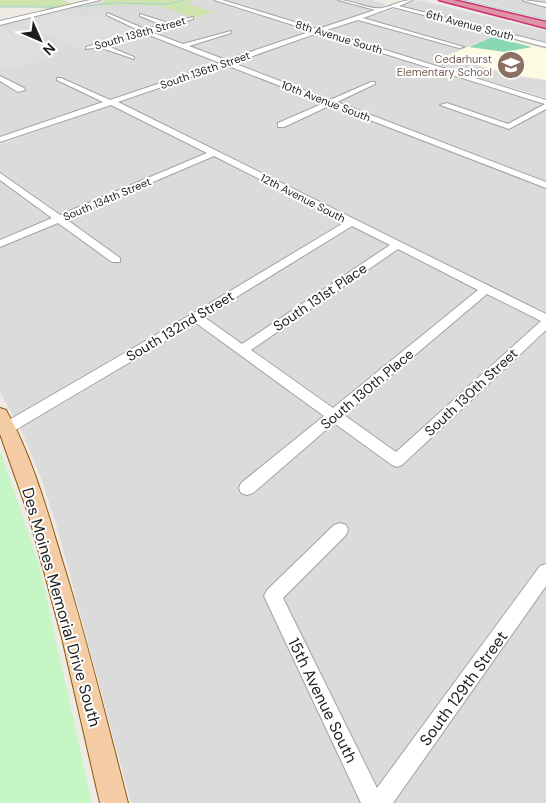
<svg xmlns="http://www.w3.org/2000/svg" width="546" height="803" font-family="'DM Sans',sans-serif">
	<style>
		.residential { fill: #dcdbdb }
		.education { fill: #fcfae0 }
		.grass { fill: #cde4af }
		.park { fill: #c6f5c6 }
		.pitch { fill: #8ad7b3 }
		.parking { fill: #dedede }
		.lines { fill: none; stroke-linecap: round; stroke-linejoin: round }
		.stream { stroke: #a9d1d8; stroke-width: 1 }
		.minor-casing { stroke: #a2a2a2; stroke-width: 2 }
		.major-casing { stroke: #8c580d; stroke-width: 2 }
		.highway-casing { stroke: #cc3373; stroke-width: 3 }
		.minor { fill: #fff; fill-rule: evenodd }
		.major { fill: #f4cca5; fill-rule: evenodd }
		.highway { fill: #df93a7; fill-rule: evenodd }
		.labels { text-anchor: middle; stroke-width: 4; stroke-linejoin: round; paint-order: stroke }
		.far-street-label { font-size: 11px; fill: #1e1e1e; stroke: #fff }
		.far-education-label { font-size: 11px; fill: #785e54; stroke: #fff; text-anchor: end }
		.street-label { font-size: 14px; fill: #1e1e1e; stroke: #fff }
		.near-street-label { font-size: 16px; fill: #1e1e1e; stroke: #fff }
	</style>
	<rect width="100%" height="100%" fill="#eeebe5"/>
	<g class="residential">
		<path d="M107,0H211L311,31L0,137V66L7,70L58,55L0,28V26Z"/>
		<path d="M223,0H372L387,5L321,28Z"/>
		<path d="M419,0L546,31V49L494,36L447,56L511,75L546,80V98L329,33V31Z"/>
		<path d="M470,0H546V18Z"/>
		<path d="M317,35H324L546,104V803H131L57,527L42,481L23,434L0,392V144Z"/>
	</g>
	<path class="education" d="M494,36L546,49V80L512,75L446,56Z"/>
	<g class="grass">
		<path d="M0,0H62L74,4L51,10L37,7H0Z"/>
		<path d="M107,0H195L186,3L213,12L194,18L160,6L126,5L100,6L97,4L105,3L101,1Z"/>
	</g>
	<path class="park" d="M0,450L40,568L92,803H0Z"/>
	<path class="pitch" d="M492,37H494L532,47L505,52L469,47Z"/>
	<g class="parking">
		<path d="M47,13L73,14L82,17L97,13L144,31L80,49L14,21Z"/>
		<path d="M0,28L59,55L7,70L0,66Z"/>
	</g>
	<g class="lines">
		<g class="stream">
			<path d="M464,0L546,19"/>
			<path d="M0,7H62"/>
			<path d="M67,8L113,3L169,4L184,0"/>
		</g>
		<defs>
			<g id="minor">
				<path d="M90,0H100L0,25V21Z"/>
				<path d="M214,0H222L318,29L375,10L338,0C352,0 369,10 382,8C393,6 401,0 413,0L399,6L546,43V47L393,7L363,18L464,47L459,48L358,20L324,31L546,100V109L509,129L440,105L447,103L508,124L545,104L318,33L233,63L330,100L371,82H375V84L337,102L546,182V188L331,105L284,127H278V123L324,103L226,65L118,102L546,314V330L402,465L397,467L392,465L334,423L253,493L247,495L241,493L239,488L241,483L324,416L196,323L12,432H2L0,428L2,424L192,314L345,222L214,156L66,219L120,258V262H112L58,223L0,247V240L52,218L0,180V173L60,215L207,153L111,105L0,142V137L103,102L57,80V78H61L110,100L220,63L144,33L105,45L134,57V59L99,47L86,49V47L140,31L107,15V13L145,29L162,25L140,16V14L168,23L193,17V19L151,32L183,44L231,31V33L189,46L226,60L312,31ZM352,226L390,245L242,344L204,317ZM398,249L478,290L333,408L251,350ZM487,294L541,321L396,452L344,415Z"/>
				<path d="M523,0L546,3V7L524,1Z"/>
				<path d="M0,76L24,88L25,90L18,92L0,81Z"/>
				<path d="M340,523L346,525L348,530L346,535L283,598L377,788L540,566L546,564V586L393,803H361L264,596L267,590L334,525Z"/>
			</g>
			<path id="major" d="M0,408L6,410C32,456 47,510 62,560C87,640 107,722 128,803H100L62,638L29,516L0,434Z"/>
			<path id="highway" d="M439,0H453L546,22V28Z"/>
		</defs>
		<use href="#minor" class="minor-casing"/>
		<use href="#major" class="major-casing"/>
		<use href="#highway" class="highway-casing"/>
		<use href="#minor" class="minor"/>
		<use href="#major" class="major"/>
		<use href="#highway" class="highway"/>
	</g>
	<defs>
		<symbol id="school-disc" viewBox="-11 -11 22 22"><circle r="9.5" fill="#8d6e63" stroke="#fff"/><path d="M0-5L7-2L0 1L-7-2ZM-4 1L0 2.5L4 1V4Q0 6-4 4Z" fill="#fff"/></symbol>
	</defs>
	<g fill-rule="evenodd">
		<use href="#school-disc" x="495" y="49" width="32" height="32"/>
	</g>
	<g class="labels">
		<g class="far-street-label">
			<text transform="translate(470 25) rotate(15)" y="4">6th Avenue South</text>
			<text transform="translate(140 33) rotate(-16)" y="4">South 138th Street</text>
			<text transform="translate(339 37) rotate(17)" y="4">8th Avenue South</text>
			<text transform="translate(205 70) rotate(-19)" y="4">South 136th Street</text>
			<text transform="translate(326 101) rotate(21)" y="4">10th Avenue South</text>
			<text transform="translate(303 198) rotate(27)" y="4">12th Avenue South</text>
			<text transform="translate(107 199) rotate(-23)" y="4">South 134th Street</text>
		</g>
		<g class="far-education-label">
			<text x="492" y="63">Cedarhurst<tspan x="492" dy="13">Elementary School</tspan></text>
		</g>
		<g class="street-label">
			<text transform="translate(320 297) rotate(-34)" y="5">South 131st Place</text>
			<text transform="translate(180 326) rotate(-31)" y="5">South 132nd Street</text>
			<text transform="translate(367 389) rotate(-40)" y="5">South 130th Place</text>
			<text transform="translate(471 392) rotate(-43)" y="5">South 130th Street</text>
		</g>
		<g class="near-street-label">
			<text transform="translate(62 607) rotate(74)" y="6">Des Moines Memorial Drive South</text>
			<text transform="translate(463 688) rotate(-54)" y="6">South 129th Street</text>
			<text transform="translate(323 700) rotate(64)" y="6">15th Avenue South</text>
		</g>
	</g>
	<g transform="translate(40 40) rotate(135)" stroke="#ffffff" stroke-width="4" paint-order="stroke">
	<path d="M0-4L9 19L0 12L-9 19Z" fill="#1e1e1e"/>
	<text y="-8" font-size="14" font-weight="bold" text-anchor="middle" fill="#1e1e1e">N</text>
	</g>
</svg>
